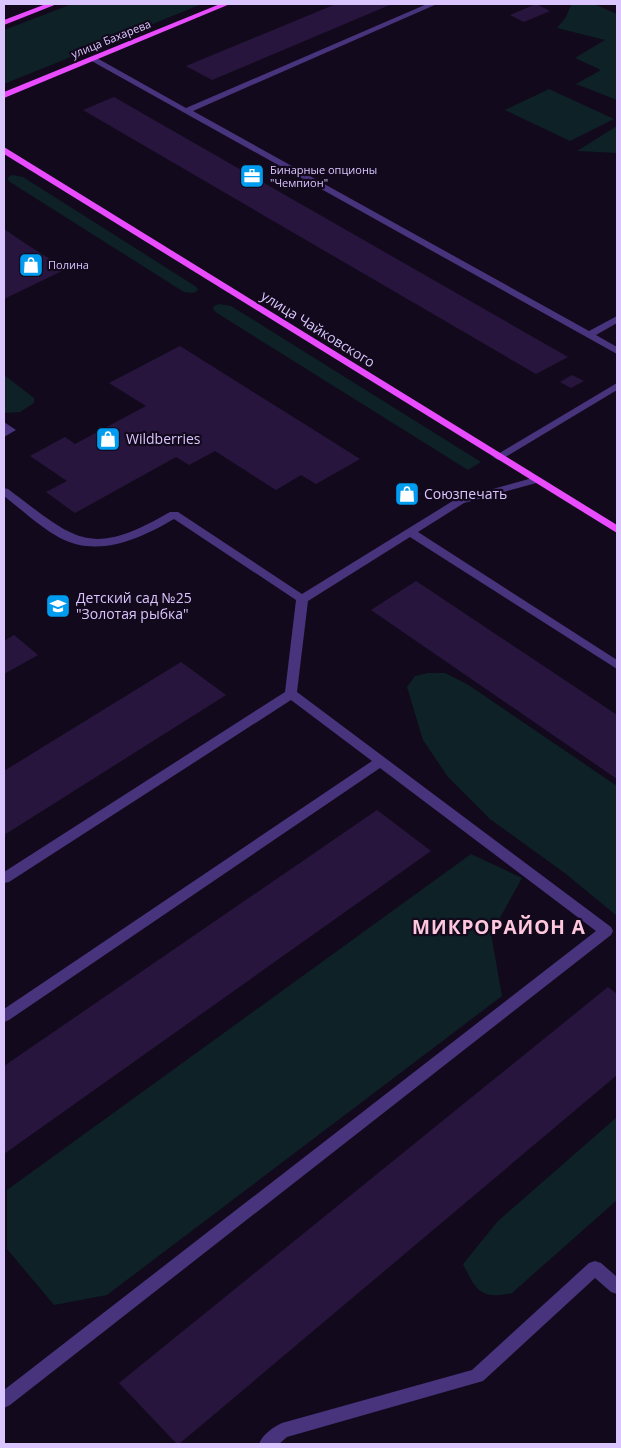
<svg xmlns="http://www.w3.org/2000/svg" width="621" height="1448" font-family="'Open Sans',sans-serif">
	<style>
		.green { fill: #0d2126 }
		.building { fill: #28153e }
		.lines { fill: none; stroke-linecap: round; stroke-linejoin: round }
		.minor { fill: #48337d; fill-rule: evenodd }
		.major { fill: #e94cff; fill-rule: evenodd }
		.labels { text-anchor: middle; stroke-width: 4.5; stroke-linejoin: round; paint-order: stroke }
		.far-street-label { font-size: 11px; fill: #dac5ff; stroke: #120a1c }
		.far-poi-label { font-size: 11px; fill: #dac5ff; stroke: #120a1c; text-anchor: start }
		.street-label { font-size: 14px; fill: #dac5ff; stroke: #120a1c }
		.poi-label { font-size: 14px; fill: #dac5ff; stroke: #120a1c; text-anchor: start }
		.district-label { font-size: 19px; font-weight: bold; letter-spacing: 1px; fill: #ffc7dd; stroke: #120a1c }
	</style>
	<rect width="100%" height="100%" fill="#120a1c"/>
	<g class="green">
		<path d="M72,4H202L4,84V30Z"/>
		<path d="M561,4H594L617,14V100L576,84L601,70L575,58L605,40L557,28L566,17L571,5Z"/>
		<path d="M549,89L614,119L570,141L505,110Z"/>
		<path d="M617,126V153L577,151Z"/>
		<path d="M12,175L23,177L195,286L198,289L197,291L193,293L184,292L10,182L7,178Z"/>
		<path d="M219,304L231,306L481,462L468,470L217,313L213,309L214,306Z"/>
		<path d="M4,375L34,398V403L20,412L4,413Z"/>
		<path d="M428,673H445L467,684L617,786V916L566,874L490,819L448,777L423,740L407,687L415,676Z"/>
		<path d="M471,854L522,878L491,934L502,996L107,1295L54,1305L7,1249V1190Z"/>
		<path d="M617,1117V1200L512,1293C480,1300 476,1290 463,1264L498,1221Z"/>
	</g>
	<g class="building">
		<path d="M336,4H392L212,80L186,66Z"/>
		<path d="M536,4L550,11L524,22L510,15Z"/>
		<path d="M114,97L285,195L568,357L536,374L83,110Z"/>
		<path d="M4,229L29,246L66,269L4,299Z"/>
		<path d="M180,346L314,430L360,459L316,484L301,475L276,490L215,451L189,465L176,457L75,513L46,492L67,481L30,456L65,437L75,444L146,406L109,383Z"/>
		<path d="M572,375L584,381L571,388L560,382Z"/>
		<path d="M408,485L421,494L407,502L394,494Z"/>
		<path d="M416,581L617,715V779L371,610Z"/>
		<path d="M14,635L38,655L4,674V641Z"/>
		<path d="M181,662L226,695L4,835V771Z"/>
		<path d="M377,810L431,851L4,1154V1066Z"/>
		<path d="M608,987L617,994V1075L179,1444H177L119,1383Z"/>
	</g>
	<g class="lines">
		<g class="minor">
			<path d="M427,4H437L193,111L589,331L617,316V323L596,335L617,347V354L88,59L95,57L186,108Z"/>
			<path d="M617,383V390L502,459L498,460L493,457Z"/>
			<path d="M4,422L16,430L4,437Z"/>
			<path d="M536,477L542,480L540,482L464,503L418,532L617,660V669L410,537L308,601L297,692L611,927L613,931L611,935L10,1405L4,1408V1390L596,931L380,768L9,1020L4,1022V1009L372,761L291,700L9,882L4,883V872L285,692L296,600L174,519C140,539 98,558 60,538C40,527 22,510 4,496V488L8,489C76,540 89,559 170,512H178L302,594L456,499Z"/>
			<path d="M595,1261L601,1263L617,1277V1294L611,1292L595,1278L483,1381L287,1437L279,1444H259C262,1435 273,1427 282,1423L472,1370L589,1263Z"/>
		</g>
		<g class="major">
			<path d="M46,4H57L4,25V20Z"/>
			<path d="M220,4H230L4,98V92Z"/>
			<path d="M4,147L617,525V533L4,154Z"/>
		</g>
	</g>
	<defs>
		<symbol id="office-square" viewBox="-11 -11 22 22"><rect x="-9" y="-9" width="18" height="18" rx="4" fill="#009cf0" stroke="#120a1c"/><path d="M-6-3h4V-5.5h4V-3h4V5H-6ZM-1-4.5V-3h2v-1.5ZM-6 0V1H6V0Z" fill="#fff"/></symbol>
		<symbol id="shop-square" viewBox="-11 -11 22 22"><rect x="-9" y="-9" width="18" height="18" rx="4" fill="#009cf0" stroke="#120a1c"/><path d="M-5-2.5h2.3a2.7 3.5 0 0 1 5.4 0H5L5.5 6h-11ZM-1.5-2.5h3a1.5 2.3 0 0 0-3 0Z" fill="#fff"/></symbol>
		<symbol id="school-square" viewBox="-11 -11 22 22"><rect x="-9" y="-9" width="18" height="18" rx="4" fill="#009cf0" stroke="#120a1c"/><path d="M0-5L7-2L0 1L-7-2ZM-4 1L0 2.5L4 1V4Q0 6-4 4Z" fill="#fff"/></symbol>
	</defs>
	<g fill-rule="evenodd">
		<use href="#office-square" x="238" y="162" width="28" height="28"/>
		<use href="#shop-square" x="17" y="251" width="28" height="28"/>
		<use href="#shop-square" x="94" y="425" width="28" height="28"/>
		<use href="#shop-square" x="393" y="480" width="28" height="28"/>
		<use href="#school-square" x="44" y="592" width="28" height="28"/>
	</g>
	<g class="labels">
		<g class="far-street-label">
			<text transform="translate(111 39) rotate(-22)" y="4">улица Бахарева</text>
		</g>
		<g class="far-poi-label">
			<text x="270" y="174">Бинарные опционы<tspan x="270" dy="13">"Чемпион"</tspan></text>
			<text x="48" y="269">Полина</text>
		</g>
		<g class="street-label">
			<text transform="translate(318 329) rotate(32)" y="5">улица Чайковского</text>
		</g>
		<g class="poi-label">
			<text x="126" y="444">Wildberries</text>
			<text x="424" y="499">Союзпечать</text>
			<text x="76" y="603">Детский сад №25<tspan x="76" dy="16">"Золотая рыбка"</tspan></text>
		</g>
		<g class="district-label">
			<text x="499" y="934">МИКРОРАЙОН А</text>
		</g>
	</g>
	<rect width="621" height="1448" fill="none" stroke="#dac5ff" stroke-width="10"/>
</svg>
